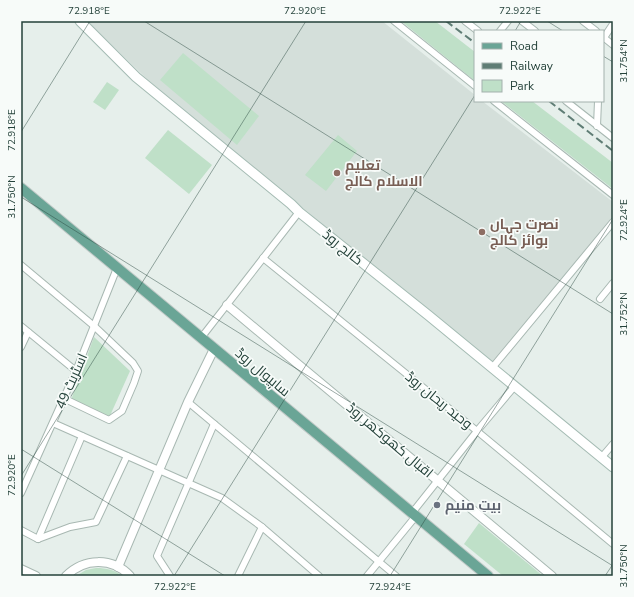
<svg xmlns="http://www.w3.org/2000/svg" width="634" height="597" font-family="'Nunito Sans',Cairo,sans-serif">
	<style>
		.built { fill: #d4dfda }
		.green { fill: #bfe0c8 }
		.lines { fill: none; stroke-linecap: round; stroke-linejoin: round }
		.minor-casing { stroke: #a8b8b2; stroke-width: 8 }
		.tertiary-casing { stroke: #a8b8b2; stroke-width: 10 }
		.secondary-casing { stroke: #a4bbb3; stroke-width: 11 }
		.primary-casing { stroke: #c2cac8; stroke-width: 12 }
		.minor { stroke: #fff; stroke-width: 6 }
		.tertiary { stroke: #fff; stroke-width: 8 }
		.secondary { stroke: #fff; stroke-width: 9 }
		.primary { stroke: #6aa596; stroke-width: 10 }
		.rail { stroke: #5f7d75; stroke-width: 2; stroke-dasharray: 8 4; stroke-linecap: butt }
		.ticks { fill: none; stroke: #24423a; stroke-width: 1; stroke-opacity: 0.45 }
		.education-dot { fill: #8d6e63; stroke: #f7fbf9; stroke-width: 1.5 }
		.worship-dot { fill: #6b7280; stroke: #f7fbf9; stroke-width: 1.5 }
		.labels { text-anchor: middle; stroke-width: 3.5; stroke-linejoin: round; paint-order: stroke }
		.education-label { font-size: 14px; font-weight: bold; fill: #785e54; stroke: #f7fbf9; text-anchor: start }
		.street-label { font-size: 14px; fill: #24423a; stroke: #f7fbf9 }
		.worship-label { font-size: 14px; font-weight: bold; fill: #5b616d; stroke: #f7fbf9; text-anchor: start }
		.neatline { fill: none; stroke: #24423a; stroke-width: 1.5 }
		.ticks-label { font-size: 10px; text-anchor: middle; fill: #24423a }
	</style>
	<rect width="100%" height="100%" fill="#e6efeb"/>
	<path class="built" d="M87,21H382L475,95V101H482L613,202V217L493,362L351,248L147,79Z"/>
	<g class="green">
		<path d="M401,21H435L475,52V81Z"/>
		<path d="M183,53L259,116L237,145L160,80Z"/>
		<path d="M107,82L119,90L105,110L93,102Z"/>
		<path d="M501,101H532L613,163V189Z"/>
		<path d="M168,130L212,165L189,194L145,158Z"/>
		<path d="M338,135L357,151L326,191L305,175Z"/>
		<path d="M94,337L130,371L109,418L71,400Z"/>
		<path d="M479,523L543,576H503L464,544Z"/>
		<path d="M96,568C107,568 114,570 123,576H76L86,570Z"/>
	</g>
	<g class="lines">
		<defs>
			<g id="minor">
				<path d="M394,21L475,86"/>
				<path d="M465,21L478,31"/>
				<path d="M522,21L535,31"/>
				<path d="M583,21L596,31"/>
				<path d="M500,31L508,21"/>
				<path d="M603,37L613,45"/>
				<path d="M603,39L613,24"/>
				<path d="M494,101L613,195"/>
				<path d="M566,101L613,138"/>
				<path d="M597,126L598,101"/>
				<path d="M263,258L477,431L613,544"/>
				<path d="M21,265L94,326L133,363L138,371L134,383L122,411L109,420L63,398"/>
				<path d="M600,299L613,283"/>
				<path d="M21,326L76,371"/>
				<path d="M201,338L299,212"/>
				<path d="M21,347L28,332"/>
				<path d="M492,368L613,222"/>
				<path d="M188,402L396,576"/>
				<path d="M53,423L222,498L262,527L319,576"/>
				<path d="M601,458L613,444"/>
				<path d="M21,493L76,371L117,268"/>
				<path d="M412,513L477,431L514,387"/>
				<path d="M21,530L38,539L70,527L96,522L127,456"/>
				<path d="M38,539L82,436"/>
				<path d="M170,576L157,556L214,424"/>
				<path d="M238,576L262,527"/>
				<path d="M367,576L416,516"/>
			</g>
			<g id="tertiary">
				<path d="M227,305L552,576"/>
				<path d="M118,567L188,402L214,349"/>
				<path d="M21,569L36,576"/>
				<path d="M66,576C84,558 112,557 130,576"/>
			</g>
			<path id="secondary" d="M80,21L136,77L291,204L299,212L428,315L613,467"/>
			<path id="primary" d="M21,188L488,576"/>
		</defs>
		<use href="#minor" class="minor-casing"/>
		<use href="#tertiary" class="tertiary-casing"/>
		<use href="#secondary" class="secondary-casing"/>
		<use href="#primary" class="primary-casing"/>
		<use href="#minor" class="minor"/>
		<use href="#tertiary" class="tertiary"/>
		<use href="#secondary" class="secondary"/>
		<use href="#primary" class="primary"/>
		<g class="rail">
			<path d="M446,21L475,43"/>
			<path d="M549,101L613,151"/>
		</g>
	</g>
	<path class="ticks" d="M144,21L613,314M547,21L563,31M515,31L521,21M603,56L613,62M21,132L90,21M21,197L613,566M21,449L225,576M21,476L306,21M174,576L475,95M390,576L613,219M605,576L613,564"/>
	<g class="education-dot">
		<circle cx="337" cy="173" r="4"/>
		<circle cx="482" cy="232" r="4"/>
	</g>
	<circle class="worship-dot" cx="437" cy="505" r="4"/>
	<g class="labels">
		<g class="education-label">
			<text x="345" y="170">تعلیم<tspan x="345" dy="16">الاسلام کالج</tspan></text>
			<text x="490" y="229">نصرت جہاں<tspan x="490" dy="16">بوائز کالج</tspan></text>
		</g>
		<g class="street-label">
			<text transform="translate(343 247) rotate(39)" y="5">کالج روڈ</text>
			<text transform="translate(263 372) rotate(40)" y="5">ساہیوال روڈ</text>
			<text transform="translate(71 381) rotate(-66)" y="5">اسٹریٹ 49</text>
			<text transform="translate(439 400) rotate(39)" y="5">وحید ریحان روڈ</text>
			<text transform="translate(390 440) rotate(40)" y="5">اقبال کھوکھر روڈ</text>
		</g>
		<g class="worship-label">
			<text x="445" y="510">بیتِ منیم</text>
		</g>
	</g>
	<rect width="634" height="597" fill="none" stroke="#f7fbf9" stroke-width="44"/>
	<rect x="474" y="30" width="130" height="72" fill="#f7fbf9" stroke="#a3b1ad"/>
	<rect x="482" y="43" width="20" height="6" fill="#6aa596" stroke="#a3b1ad"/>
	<text x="510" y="50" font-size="12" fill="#24423a">Road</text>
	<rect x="482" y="63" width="20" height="6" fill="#5f7d75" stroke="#a3b1ad"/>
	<text x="510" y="70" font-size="12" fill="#24423a">Railway</text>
	<rect x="482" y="80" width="20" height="12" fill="#bfe0c8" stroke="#a3b1ad"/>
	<text x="510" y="90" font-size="12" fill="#24423a">Park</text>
	<rect x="22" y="22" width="590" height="553" class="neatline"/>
	<g class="ticks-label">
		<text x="89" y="14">72.918°E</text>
		<text x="305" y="14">72.920°E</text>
		<text x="520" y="14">72.922°E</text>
		<text transform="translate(623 61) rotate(-90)" y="4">31.754°N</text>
		<text transform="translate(11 130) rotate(-90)" y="4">72.918°E</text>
		<text transform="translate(11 197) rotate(-90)" y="4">31.750°N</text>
		<text transform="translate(623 220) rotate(-90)" y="4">72.924°E</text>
		<text transform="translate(623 314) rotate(-90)" y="4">31.752°N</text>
		<text transform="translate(11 475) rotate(-90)" y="4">72.920°E</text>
		<text transform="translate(623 566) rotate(-90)" y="4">31.750°N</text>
		<text x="175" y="590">72.922°E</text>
		<text x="390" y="590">72.924°E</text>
	</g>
</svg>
